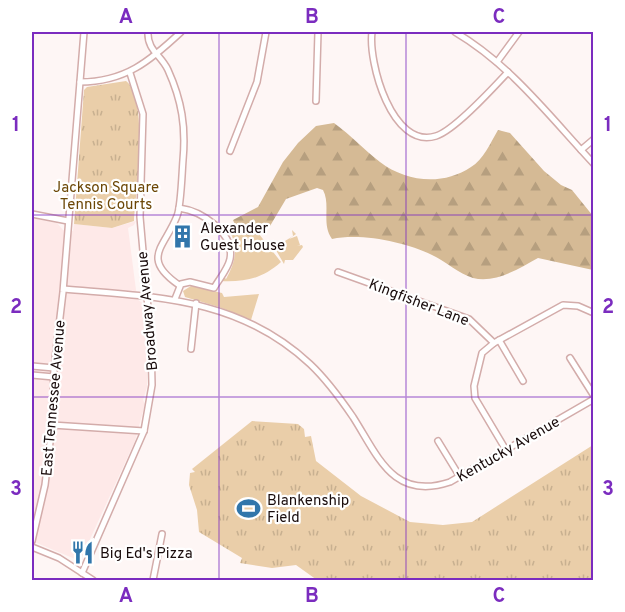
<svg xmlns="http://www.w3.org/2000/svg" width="625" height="612" font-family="Overpass,sans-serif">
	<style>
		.built { fill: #fee9e8 }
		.grass { fill: #eacea9 }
		.forest { fill: url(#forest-firs) }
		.park { fill: url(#park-tufts) }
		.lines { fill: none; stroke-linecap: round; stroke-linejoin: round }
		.minor-casing { stroke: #d3acaa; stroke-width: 8 }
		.minor { stroke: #fff; stroke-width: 5 }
		.grid { fill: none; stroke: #7b2cbf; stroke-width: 1.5; stroke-opacity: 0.55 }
		.labels { text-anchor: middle; stroke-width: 4.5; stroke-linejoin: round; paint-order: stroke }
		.park-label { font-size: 15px; fill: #6c4706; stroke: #fff }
		.poi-label { font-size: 15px; fill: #190c0c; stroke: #fff; text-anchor: start }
		.street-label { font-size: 15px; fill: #190c0c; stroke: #fff }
		.neatline { fill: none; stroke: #7b2cbf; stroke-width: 2 }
		.grid-label { font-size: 20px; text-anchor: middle; font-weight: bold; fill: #7b2cbf }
	</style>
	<defs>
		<pattern id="forest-firs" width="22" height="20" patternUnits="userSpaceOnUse" patternTransform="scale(1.5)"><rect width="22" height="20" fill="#d5ba95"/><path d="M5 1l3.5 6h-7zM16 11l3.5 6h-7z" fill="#b69f7f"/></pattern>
		<pattern id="park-tufts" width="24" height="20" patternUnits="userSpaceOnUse" patternTransform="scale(1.5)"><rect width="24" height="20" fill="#eacea9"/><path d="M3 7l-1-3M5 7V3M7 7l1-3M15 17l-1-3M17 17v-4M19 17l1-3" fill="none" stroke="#c8b090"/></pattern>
	</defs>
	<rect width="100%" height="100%" fill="#fef6f5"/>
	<path class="built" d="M32,218L57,223L63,230L73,231L74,224L112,228L136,221L134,225L128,228L136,290L137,299L142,303L147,348V387L143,400L145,404L135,441L80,561L32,541Z"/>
	<g class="grass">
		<path d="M292,230L296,234L289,239L297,236L300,245L297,246L302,245L303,247L293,260H285L284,264L273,245L277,246L293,236Z"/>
		<path d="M230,232C241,232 248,235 259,234L281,262C262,279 245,282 220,281L223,276L226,279C235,263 239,248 230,232Z"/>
		<path d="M191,286L222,293L224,297L259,294L251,320L219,307L185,297L183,291Z"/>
	</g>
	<path class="forest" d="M334,123C351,135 364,150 380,162C406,182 443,186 471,167C483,160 491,142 498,130L510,133L544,171L561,185L572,190L593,216V270L538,258C520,268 495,284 473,278C459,274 445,261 432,255C405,242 362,233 332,239C321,224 331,205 323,190L317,188L286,199L270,226L258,234L248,236L237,230L233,220L258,207L283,162L298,143L316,126Z"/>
	<g class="park">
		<path d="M126,81C149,98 136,193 134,221L112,228L74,224L84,90L87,87Z"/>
		<path d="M252,421L298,424L304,429L305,437L311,436L316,461L361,496L410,522L443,525L472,522L593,445V580H317L296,565L272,568L240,563L242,558L199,532L197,510L189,485L190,473L195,472L192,469Z"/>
	</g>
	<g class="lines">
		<defs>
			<g id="minor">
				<path d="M148,32C147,50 161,55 168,70C182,101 186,127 183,160C182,172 181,207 177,216C165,247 140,258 179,285"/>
				<path d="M372,32C368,62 392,150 436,136C455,130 493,88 508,72"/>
				<path d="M455,32C511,65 550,117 594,164"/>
				<path d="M497,62L519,32"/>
				<path d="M80,82C125,82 150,61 181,32"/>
				<path d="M316,101L318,32"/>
				<path d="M581,150L594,139"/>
				<path d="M230,151L257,82L266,32"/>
				<path d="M32,214L68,221"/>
				<path d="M338,272L469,319L494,343"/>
				<path d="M64,289C155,297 238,297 310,364C327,380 340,398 353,417C378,456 393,501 450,482L594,399"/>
				<path d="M175,299L181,284L190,282L214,288C219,279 228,269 230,259C235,233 202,211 179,208"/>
				<path d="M499,340L523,381"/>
				<path d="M191,349L196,303"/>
				<path d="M570,358L594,396"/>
				<path d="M32,366L54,368"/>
				<path d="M32,375L54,377"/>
				<path d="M52,425L144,431"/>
				<path d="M438,441L460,477"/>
				<path d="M506,450L475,398L474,386L482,353L494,343L563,305L578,306L594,313"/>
				<path d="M32,541L45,485L52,425L54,368L63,292L84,32"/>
				<path d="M32,547L59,558L93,580"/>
				<path d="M82,573L144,431L152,385L151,342L140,217L143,114L130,73"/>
				<path d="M153,580L162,534"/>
			</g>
		</defs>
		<use href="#minor" class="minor-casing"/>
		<use href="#minor" class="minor"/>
	</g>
	<path class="grid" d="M219,32V580M406,32V580M32,215H594M32,397H594"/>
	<defs>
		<symbol id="building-bare" viewBox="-9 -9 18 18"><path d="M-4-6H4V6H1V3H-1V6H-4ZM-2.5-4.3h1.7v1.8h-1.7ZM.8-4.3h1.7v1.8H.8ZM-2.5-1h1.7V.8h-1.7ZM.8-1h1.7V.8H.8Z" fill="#3176ab" stroke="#fff" stroke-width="2.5" paint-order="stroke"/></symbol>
		<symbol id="stadium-bare" viewBox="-9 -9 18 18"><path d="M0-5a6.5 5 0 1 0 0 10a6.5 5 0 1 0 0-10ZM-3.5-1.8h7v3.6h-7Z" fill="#3176ab" stroke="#fff" stroke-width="2.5" paint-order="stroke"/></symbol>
		<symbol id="restaurant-bare" viewBox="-9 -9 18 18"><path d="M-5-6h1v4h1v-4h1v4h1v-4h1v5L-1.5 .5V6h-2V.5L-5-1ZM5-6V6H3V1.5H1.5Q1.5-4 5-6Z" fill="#3176ab" stroke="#fff" stroke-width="2.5" paint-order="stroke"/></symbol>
	</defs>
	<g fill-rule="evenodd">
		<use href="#building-bare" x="166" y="220" width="33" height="33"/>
		<use href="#stadium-bare" x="232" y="492" width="33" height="33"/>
		<use href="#restaurant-bare" x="66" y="536" width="33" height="33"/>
	</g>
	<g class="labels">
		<g class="park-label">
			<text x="106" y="192">Jackson Square<tspan x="106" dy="17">Tennis Courts</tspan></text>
		</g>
		<g class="poi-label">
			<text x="200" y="233">Alexander<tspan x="200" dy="17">Guest House</tspan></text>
			<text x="267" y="505">Blankenship<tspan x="267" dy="17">Field</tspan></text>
			<text x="100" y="558">Big Ed's Pizza</text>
		</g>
		<g class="street-label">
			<text transform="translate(419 302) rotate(21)" y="5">Kingfisher Lane</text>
			<text transform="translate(147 311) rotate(-95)" y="5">Broadway Avenue</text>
			<text transform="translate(53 398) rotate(-85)" y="5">East Tennessee Avenue</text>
			<text transform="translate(508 449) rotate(-30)" y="5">Kentucky Avenue</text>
		</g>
	</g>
	<rect width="625" height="612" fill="none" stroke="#ffffff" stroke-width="66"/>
	<rect x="33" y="33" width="559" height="546" class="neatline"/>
	<g class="grid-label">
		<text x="126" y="23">A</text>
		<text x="312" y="23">B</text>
		<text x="499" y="23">C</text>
		<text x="16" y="131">1</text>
		<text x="608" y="131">1</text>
		<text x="16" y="313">2</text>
		<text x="608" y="313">2</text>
		<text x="16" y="495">3</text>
		<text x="608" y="495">3</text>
		<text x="126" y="602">A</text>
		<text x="312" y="602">B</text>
		<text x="499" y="602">C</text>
	</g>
</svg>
